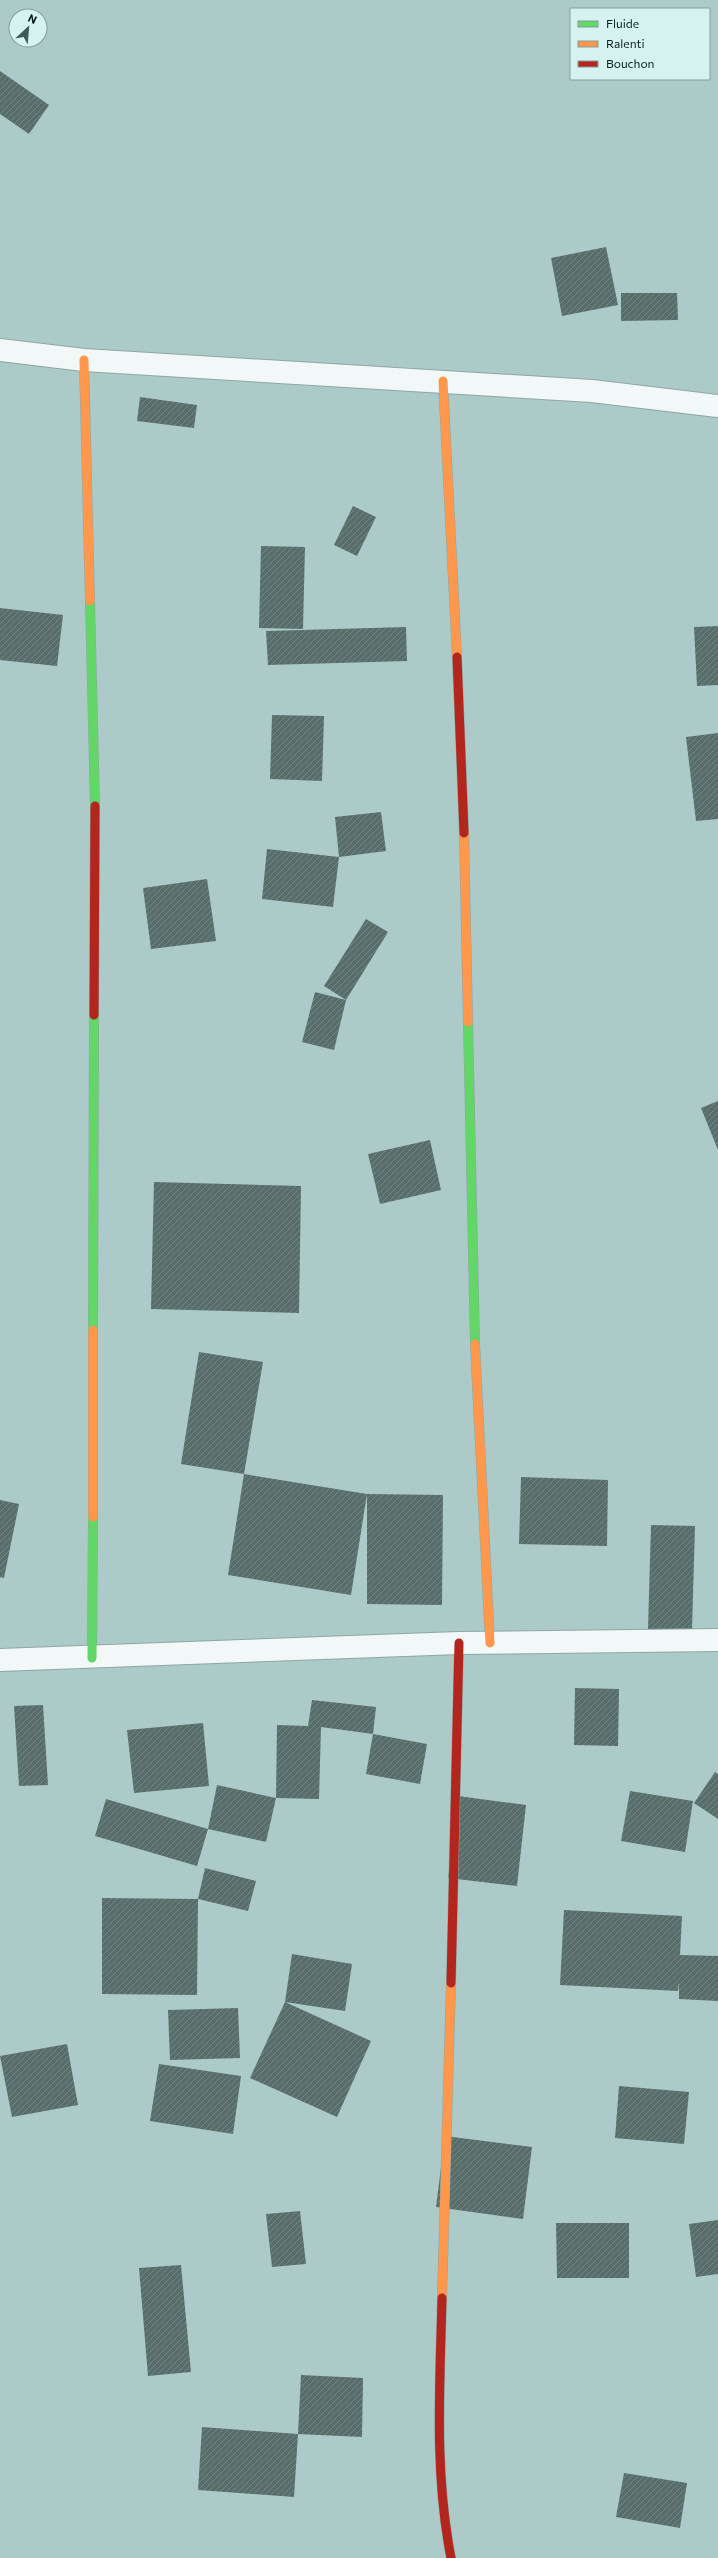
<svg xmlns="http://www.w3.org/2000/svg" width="718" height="2558" font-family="Commissioner,sans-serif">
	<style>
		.building { fill: url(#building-hatch) }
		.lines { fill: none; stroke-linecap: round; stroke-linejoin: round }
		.street-casing { stroke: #8ea7a5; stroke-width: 24 }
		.fast-casing { stroke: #8ea7a5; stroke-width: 10 }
		.slow-casing { stroke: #8ea7a5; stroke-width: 10 }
		.jam-casing { stroke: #8ea7a5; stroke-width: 10 }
		.street { stroke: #f2f7f7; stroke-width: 22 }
		.fast { stroke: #63d668; stroke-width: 9 }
		.slow { stroke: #ff974d; stroke-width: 9 }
		.jam { stroke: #b3261e; stroke-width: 9 }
	</style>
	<defs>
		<pattern id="building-hatch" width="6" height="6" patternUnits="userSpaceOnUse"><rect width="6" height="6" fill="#586e6b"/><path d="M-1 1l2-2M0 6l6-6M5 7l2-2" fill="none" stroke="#748583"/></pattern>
	</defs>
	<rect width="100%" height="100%" fill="#abcac8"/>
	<g class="building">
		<path d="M0,71L49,105L29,134L0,114Z"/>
		<path d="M606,247L618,305L562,316L551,258Z"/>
		<path d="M621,293H677L678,320L621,321Z"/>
		<path d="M140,397L197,405L194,428L137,421Z"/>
		<path d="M353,506L376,517L357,556L334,545Z"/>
		<path d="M261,546L305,547L303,629L259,628Z"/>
		<path d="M0,608L63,615L57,666L0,660Z"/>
		<path d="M718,626V685L697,686L694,627Z"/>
		<path d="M406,627L407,661L268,665L266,631Z"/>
		<path d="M272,715L324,716L322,781L270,779Z"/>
		<path d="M718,733V819L696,821L686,737Z"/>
		<path d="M381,812L386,851L339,857L335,817Z"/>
		<path d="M267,849L339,857L333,907L262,899Z"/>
		<path d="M207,879L216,941L151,949L143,888Z"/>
		<path d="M366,919L388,932L346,1000L334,1050L302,1042L315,992L346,1000L324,986Z"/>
		<path d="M718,1101V1150L701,1108Z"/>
		<path d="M430,1140L441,1190L380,1204L368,1154Z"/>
		<path d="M154,1182L301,1186L299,1313L151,1309Z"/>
		<path d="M199,1352L263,1362L244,1474L181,1464Z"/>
		<path d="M244,1474L367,1494L351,1595L228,1575Z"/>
		<path d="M521,1477L608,1480L607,1546L519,1544Z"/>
		<path d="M367,1494L443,1495L442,1605L367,1604Z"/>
		<path d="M0,1500L19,1504L4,1578L0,1577Z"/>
		<path d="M651,1525L695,1526L692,1630L648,1629Z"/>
		<path d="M575,1688L619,1689L618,1746L574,1745Z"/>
		<path d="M312,1700L376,1707L373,1734L321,1727L319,1799L276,1798L277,1725L308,1726Z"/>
		<path d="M43,1705L48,1785L19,1786L14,1706Z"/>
		<path d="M203,1723L209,1786L134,1793L127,1730Z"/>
		<path d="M373,1734L427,1744L420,1784L366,1774Z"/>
		<path d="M715,1772L718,1774V1819L694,1803Z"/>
		<path d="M217,1785L276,1798L266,1842L208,1829Z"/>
		<path d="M630,1791L693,1801L685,1852L621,1841Z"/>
		<path d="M458,1796L526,1805L517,1886L448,1878Z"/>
		<path d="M106,1799L208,1829L197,1866L95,1836Z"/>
		<path d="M205,1868L256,1881L248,1911L198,1899Z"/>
		<path d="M102,1898L198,1899L197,1995L102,1994Z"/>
		<path d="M564,1910L682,1916L680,1955L718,1956V2001L679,1999V1982L678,1991L560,1985Z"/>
		<path d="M292,1954L352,1964L345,2011L285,2002L371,2041L337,2117L250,2078L285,2002Z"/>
		<path d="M238,2008L240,2058L170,2060L168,2010Z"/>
		<path d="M67,2044L78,2105L12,2117L0,2056Z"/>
		<path d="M159,2064L241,2076L233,2134L150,2121Z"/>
		<path d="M619,2086L689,2092L684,2144L615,2138Z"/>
		<path d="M445,2136L532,2147L523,2219L436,2207Z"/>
		<path d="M300,2211L306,2264L272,2267L266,2214Z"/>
		<path d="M718,2220V2274L696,2277L689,2224Z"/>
		<path d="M556,2223H629V2278H557Z"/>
		<path d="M181,2265L191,2372L148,2376L139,2268Z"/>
		<path d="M301,2375L363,2378L362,2437L298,2434L294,2497L198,2490L202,2427L298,2434Z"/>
		<path d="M624,2473L687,2483L680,2528L616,2517Z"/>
	</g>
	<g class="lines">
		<defs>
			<g id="street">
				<path d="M0,350L84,360L592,391L718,406"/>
				<path d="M0,1660L459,1643L718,1640"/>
			</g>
			<g id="fast">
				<path d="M90,601L95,806"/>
				<path d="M468,1022L475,1344"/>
				<path d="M93,1330L94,1015"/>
				<path d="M92,1658L93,1517"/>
			</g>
			<g id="slow">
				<path d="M84,360L90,601"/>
				<path d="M443,381L457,657"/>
				<path d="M464,833L468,1022"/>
				<path d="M475,1344L490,1643"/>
				<path d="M93,1517V1330"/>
				<path d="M442,2298L451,1983"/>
			</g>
			<g id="jam">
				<path d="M457,657L464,833"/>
				<path d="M94,1015L95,806"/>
				<path d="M451,1983L459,1643"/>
				<path d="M442,2298C440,2386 434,2471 451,2558"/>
			</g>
		</defs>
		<use href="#street" class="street-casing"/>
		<use href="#fast" class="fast-casing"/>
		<use href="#slow" class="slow-casing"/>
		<use href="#jam" class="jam-casing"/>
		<use href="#street" class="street"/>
		<use href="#fast" class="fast"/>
		<use href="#slow" class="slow"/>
		<use href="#jam" class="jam"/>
	</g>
	<rect x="570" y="8" width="140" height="72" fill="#d6f2f0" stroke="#839d9c"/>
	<rect x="578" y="21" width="20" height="6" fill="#63d668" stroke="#839d9c"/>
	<text x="606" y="28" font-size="12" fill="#071e1d">Fluide</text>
	<rect x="578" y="41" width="20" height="6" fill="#ff974d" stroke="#839d9c"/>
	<text x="606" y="48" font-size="12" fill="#071e1d">Ralenti</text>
	<rect x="578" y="61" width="20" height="6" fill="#b3261e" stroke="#839d9c"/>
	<text x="606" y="68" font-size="12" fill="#071e1d">Bouchon</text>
	<g transform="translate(28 28) rotate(26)"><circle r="19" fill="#d6f2f0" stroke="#839d9c"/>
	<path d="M0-3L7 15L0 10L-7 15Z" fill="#405a59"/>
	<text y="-6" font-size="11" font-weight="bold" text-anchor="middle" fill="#071e1d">N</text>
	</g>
</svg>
